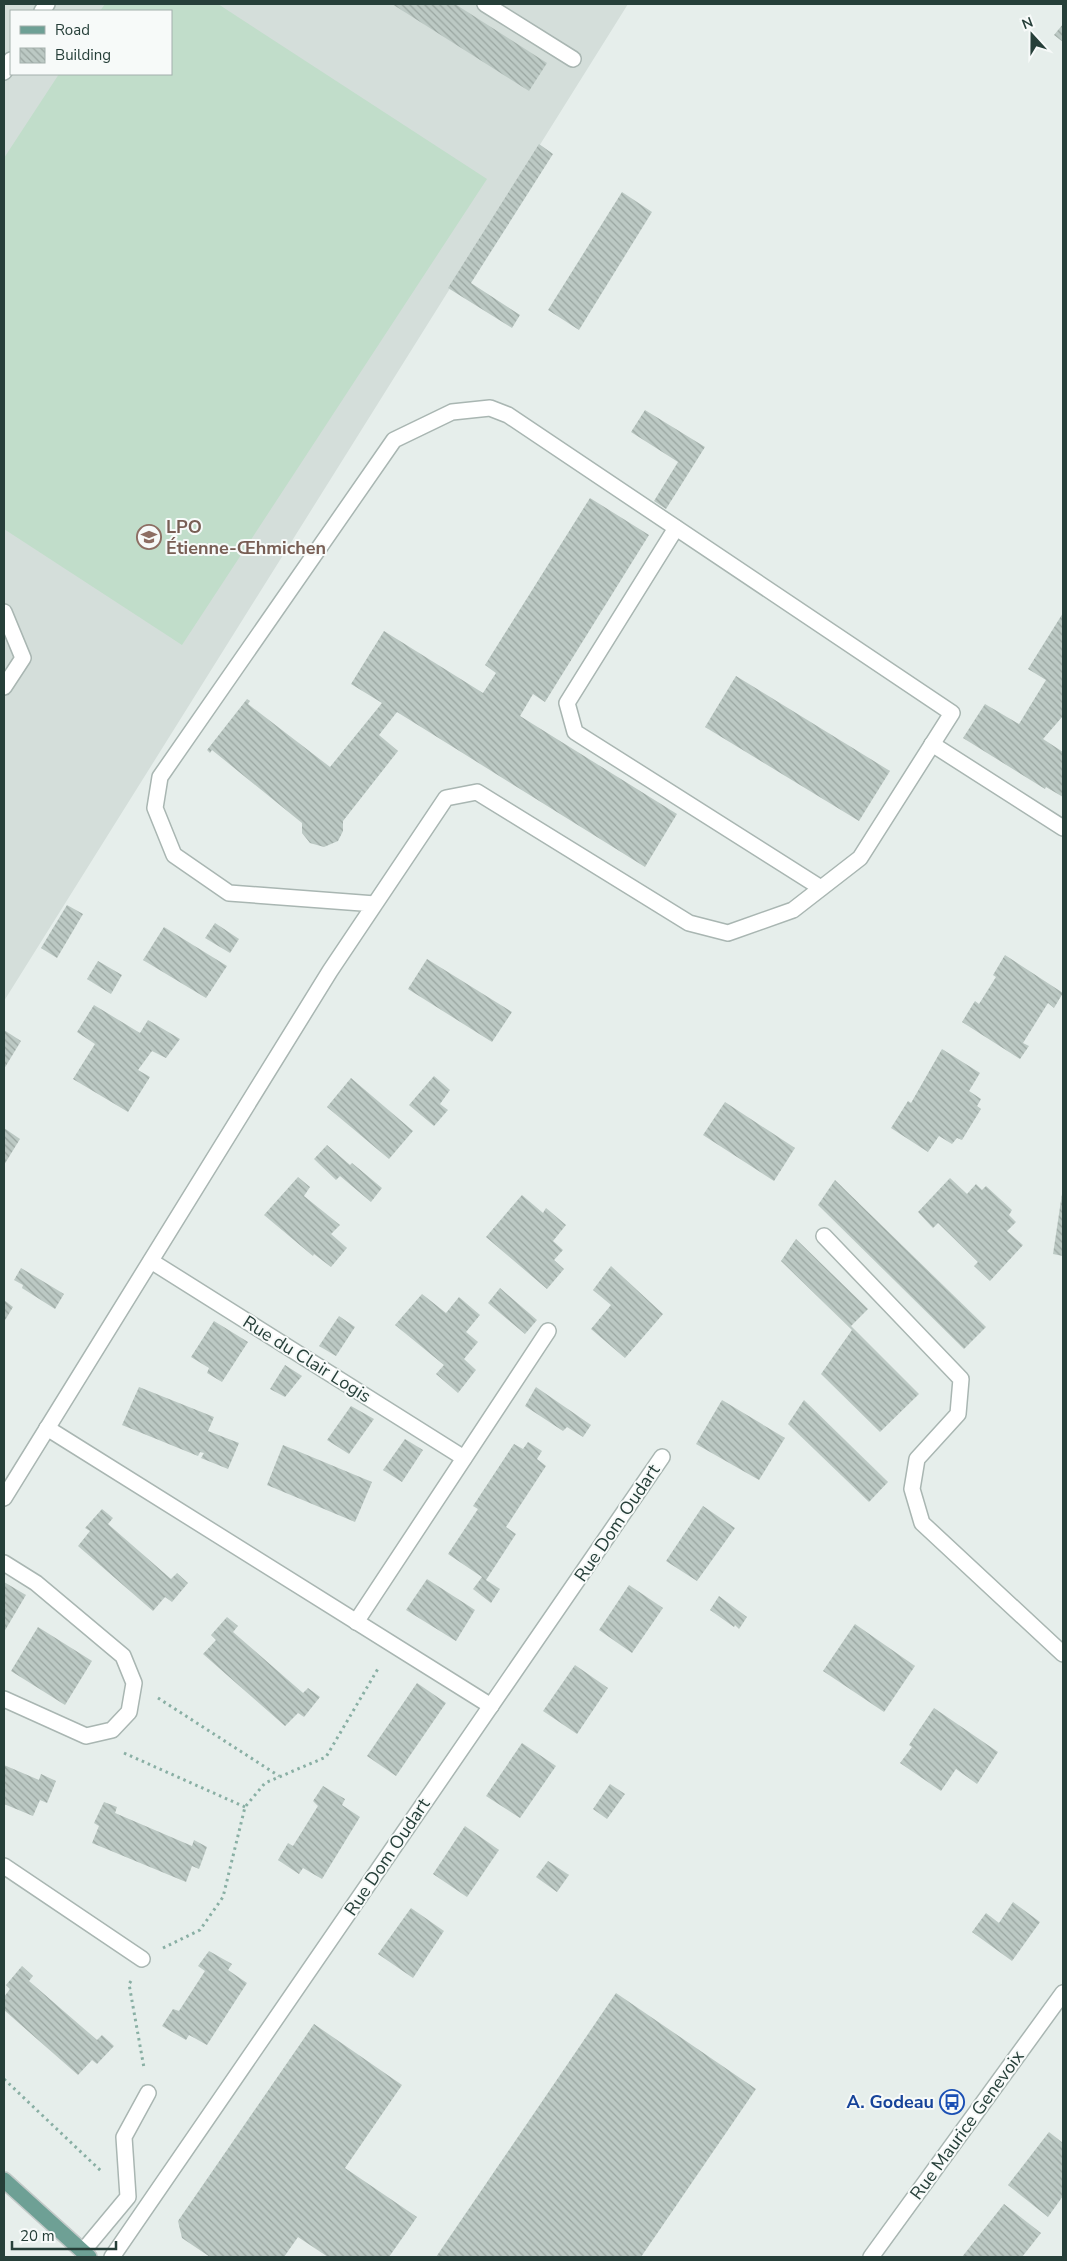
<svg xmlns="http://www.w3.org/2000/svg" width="1067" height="2261" font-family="'Nunito Sans',sans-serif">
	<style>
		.built { fill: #d4deda; fill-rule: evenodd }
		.garden { fill: #c1ddca }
		.building { fill: url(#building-back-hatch) }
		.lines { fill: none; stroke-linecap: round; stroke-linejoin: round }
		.minor-casing { stroke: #a9b6b2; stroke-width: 18 }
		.major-casing { stroke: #c2c9c8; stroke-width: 18 }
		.path { stroke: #89afa4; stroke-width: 3; stroke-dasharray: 2.5 4; stroke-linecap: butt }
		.minor { stroke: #fff; stroke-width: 15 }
		.major { stroke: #6ea095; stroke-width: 15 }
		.labels { text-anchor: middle; stroke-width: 4; stroke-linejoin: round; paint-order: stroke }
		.education-label { font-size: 18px; font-weight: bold; fill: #785e54; stroke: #f7faf9; text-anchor: start }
		.street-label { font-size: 18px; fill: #263f39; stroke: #f7faf9 }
		.transit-label { font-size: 18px; font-weight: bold; fill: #164399; stroke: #f7faf9; text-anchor: end }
	</style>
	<defs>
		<pattern id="building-back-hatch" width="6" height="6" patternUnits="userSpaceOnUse" patternTransform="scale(1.25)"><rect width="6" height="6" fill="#bcc9c4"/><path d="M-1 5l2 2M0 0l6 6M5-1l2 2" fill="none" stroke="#99a5a0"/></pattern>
	</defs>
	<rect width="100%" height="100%" fill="#e6eeeb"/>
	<path class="built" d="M4,4H628L4,1001ZM11,11H171V74H11Z"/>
	<path class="garden" d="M105,4H218L487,179L182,645L4,529V158L59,74H171V11H100Z"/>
	<g class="building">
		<path d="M392,4H455L547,63L529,91Z"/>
		<path d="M1063,24V42L1054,35Z"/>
		<path d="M539,144L553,154L471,283L520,315L512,328L448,288Z"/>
		<path d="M622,192L652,212L579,330L548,310Z"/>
		<path d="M645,410L705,447L666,509L654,501L678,462L631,432Z"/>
		<path d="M590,498L649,535L545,702L533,694L520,716L677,814L645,867L397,712L379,735L398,751L343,821V831L338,841L324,847L310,843L302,833V823L212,750L210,753L207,750L247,699L250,701L248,704L330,767L382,703L351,684L384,631L483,693L496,673L485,665Z"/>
		<path d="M1063,613V716L1043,739L1063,752V797L1046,787L1045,789L963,738L985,704L1019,724L1046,680L1028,669Z"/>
		<path d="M736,676L890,771L859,821L705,727Z"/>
		<path d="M67,905L83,914L57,958L41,948Z"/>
		<path d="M215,923L239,939L230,953L205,938Z"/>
		<path d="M164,927L227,966L206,998L143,960Z"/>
		<path d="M1005,955L1063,993L1054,1008L1048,1003L1023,1043L1029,1046L1020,1059L962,1022L975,1001L979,1004L996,977L993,975Z"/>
		<path d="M427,959L512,1012L492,1042L408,989Z"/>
		<path d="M98,961L122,975L111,994L87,979Z"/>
		<path d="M94,1005L140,1033L148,1020L180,1039L166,1058L152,1051L138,1070L150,1077L128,1112L73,1079L95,1044L77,1032Z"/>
		<path d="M4,1030L21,1041L4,1069Z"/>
		<path d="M942,1049L980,1073L969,1091L981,1099L977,1106L981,1109L962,1140L957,1138L952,1144L939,1136L928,1152L891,1128L908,1101L911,1103Z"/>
		<path d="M434,1076L450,1090L440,1104L448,1110L434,1126L409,1105Z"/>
		<path d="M351,1078L413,1131L389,1159L327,1107Z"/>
		<path d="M725,1102L795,1148L774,1181L703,1135Z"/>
		<path d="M4,1128L20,1139L4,1165Z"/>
		<path d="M327,1145L350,1165L352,1163L382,1188L371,1202L340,1176L336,1180L314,1159Z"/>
		<path d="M298,1177L310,1187L304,1196L340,1225L331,1234L347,1248L331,1267L314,1254L313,1256L264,1215Z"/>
		<path d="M950,1178L967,1194L976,1184L982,1190L986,1186L1012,1210L1009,1215L1016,1222L1007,1231L1023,1245L990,1281L974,1266L978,1262L938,1223L933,1228L918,1212Z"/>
		<path d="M835,1180L986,1327L964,1349L818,1205Z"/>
		<path d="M1062,1194H1063V1256L1053,1254Z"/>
		<path d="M522,1195L543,1213L546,1208L566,1225L553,1241L563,1250L554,1260L564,1269L547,1289L486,1237Z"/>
		<path d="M796,1239L868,1309L851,1326L919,1394L880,1432L821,1374L852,1330L781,1261Z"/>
		<path d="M611,1266L663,1314L625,1358L591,1329L611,1305L593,1290Z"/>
		<path d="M21,1268L64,1294L55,1309L22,1288L23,1285L14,1280Z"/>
		<path d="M500,1288L537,1320L525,1334L488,1303Z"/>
		<path d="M422,1294L446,1313L459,1297L480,1315L466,1332L478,1342L464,1359L476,1370L458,1393L436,1374L444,1365L395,1325Z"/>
		<path d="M4,1300L13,1307L4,1322Z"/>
		<path d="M339,1316L355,1327L336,1356L319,1346Z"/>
		<path d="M214,1321L248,1342L222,1382L207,1373L209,1368L191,1357Z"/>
		<path d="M285,1365L302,1376L285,1397L270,1389Z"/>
		<path d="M139,1387L214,1417L208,1431L239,1443L228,1469L201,1458L204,1453L200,1452L198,1456L122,1425Z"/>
		<path d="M536,1387L591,1425L583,1437L567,1427L563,1431L525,1406Z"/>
		<path d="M722,1400L785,1438L759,1480L696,1444Z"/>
		<path d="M804,1400L888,1482L869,1502L788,1424Z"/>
		<path d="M351,1406L374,1419L349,1454L327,1440Z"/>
		<path d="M405,1439L423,1450L402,1482L383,1470Z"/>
		<path d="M528,1442L542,1451L537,1459L546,1466L506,1527L516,1534L486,1580L500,1589L491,1603L473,1589L482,1577L448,1554L478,1509L473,1506L514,1444L523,1449Z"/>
		<path d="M283,1445L372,1482L355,1522L267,1485Z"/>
		<path d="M703,1506L735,1528L697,1581L666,1561Z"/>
		<path d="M102,1509L113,1518L108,1524L171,1579L177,1573L188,1583L172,1602L165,1597L153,1611L78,1546L90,1531L85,1528Z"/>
		<path d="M427,1579L475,1610L456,1641L406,1610Z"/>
		<path d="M4,1582L26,1595L4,1632Z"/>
		<path d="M629,1585L663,1608L632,1653L599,1630Z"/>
		<path d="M719,1596L747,1617L739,1629L735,1625L734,1627L710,1610Z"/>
		<path d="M227,1617L238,1626L233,1632L303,1693L308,1688L320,1697L304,1717L298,1713L285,1726L203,1654L216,1640L211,1635Z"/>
		<path d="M855,1624L915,1666L884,1712L823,1671Z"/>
		<path d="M38,1627L92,1661L65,1705L11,1671Z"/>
		<path d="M575,1665L608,1688L577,1734L543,1711Z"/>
		<path d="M417,1683L446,1703L396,1776L367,1756Z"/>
		<path d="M934,1708L998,1752L977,1784L956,1769L941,1791L900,1763L912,1747L909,1745Z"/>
		<path d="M522,1743L556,1766L520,1818L486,1796Z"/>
		<path d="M4,1765L39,1780L41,1774L56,1781L47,1803L40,1800L33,1816L4,1804Z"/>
		<path d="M610,1784L625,1794L607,1819L593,1809Z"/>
		<path d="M323,1786L345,1799L342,1805L360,1817L322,1879L303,1868L299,1874L278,1860L288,1843L293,1846L318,1806L313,1801Z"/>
		<path d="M104,1802L117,1807L115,1813L192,1846L194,1840L207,1847L199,1869L192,1866L186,1882L92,1843L99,1826L94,1823Z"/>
		<path d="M465,1826L499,1850L467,1897L433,1874Z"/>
		<path d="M548,1861L569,1875L557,1892L536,1877Z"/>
		<path d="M1013,1902L1040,1922L1012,1961L972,1932L986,1913L999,1923Z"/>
		<path d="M411,1908L444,1931L413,1978L378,1954Z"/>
		<path d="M209,1951L232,1964L228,1970L247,1983L207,2045L189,2035L186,2040L162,2026L173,2009L179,2011L205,1971L198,1966Z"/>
		<path d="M22,1966L33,1976L29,1981L97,2040L102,2035L114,2046L97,2064L92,2060L78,2075L4,2010V1997L10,1989L6,1985Z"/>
		<path d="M616,1993L756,2089L641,2257H436Z"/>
		<path d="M314,2024L402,2085L345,2168L417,2217L389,2257H328L298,2237L284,2257H210L182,2238L178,2221Z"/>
		<path d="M1049,2132L1063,2143V2196L1048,2217L1008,2185Z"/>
		<path d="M1004,2204L1041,2233L1022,2257H962Z"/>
	</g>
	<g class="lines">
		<defs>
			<g id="minor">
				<path d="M485,4L573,59"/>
				<path d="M42,11L47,4"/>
				<path d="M4,72L11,60"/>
				<path d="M676,528L567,703L575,732L821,888"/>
				<path d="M4,612L23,658L4,687"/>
				<path d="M932,744L1063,828"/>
				<path d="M824,1236L961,1379L958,1414L917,1459L912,1489L922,1523L1063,1654"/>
				<path d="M151,1261L464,1458"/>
				<path d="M47,1428L491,1706"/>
				<path d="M4,1498L330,971L446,798L477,792L689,923L728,933L793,910L860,858L952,713L508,415L490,408L452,412L394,440L160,777L155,808L174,855L229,893L375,904"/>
				<path d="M4,1563L36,1583L123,1656L134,1683L129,1712L112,1730L86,1736L4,1699"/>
				<path d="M356,1622L548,1331"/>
				<path d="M4,1866L142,1959"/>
				<path d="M83,2251L128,2197L124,2137L148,2093"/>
				<path d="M112,2257L662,1457"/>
				<path d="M871,2257L1063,1993"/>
			</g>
			<path id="major" d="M4,2180L89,2257"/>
		</defs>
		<use href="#minor" class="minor-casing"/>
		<use href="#major" class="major-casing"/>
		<g class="path">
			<path d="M158,1698L279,1776"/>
			<path d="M124,1753L245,1807"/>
			<path d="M163,1948L200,1930L223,1897L245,1807L265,1783L326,1757L379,1667"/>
			<path d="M131,1981L129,1984L144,2068"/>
			<path d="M4,2079L101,2171"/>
		</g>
		<use href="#minor" class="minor"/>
		<use href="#major" class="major"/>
	</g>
	<defs>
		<symbol id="school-ring" viewBox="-11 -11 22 22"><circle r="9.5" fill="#f7faf9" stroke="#8d6e63" stroke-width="1.5"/><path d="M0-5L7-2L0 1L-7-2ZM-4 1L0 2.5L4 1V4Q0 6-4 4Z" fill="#8d6e63"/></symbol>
		<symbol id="bus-ring" viewBox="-11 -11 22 22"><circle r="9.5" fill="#f7faf9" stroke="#1a4fb4" stroke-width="1.5"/><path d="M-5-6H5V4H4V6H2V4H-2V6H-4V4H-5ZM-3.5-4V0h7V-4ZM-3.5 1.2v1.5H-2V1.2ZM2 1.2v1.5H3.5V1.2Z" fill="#1a4fb4"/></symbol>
	</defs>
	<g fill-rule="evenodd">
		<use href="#school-ring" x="135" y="523" width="28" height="28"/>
		<use href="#bus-ring" x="938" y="2088" width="28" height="28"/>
	</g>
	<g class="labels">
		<g class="education-label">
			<text x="166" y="533">LPO<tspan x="166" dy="21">Étienne-Œhmichen</tspan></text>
		</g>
		<g class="street-label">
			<text transform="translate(307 1359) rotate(32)" y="6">Rue du Clair Logis</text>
			<text transform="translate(617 1523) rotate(-56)" y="6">Rue Dom Oudart</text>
			<text transform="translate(387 1857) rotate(-56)" y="6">Rue Dom Oudart</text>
			<text transform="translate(967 2125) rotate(-54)" y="6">Rue Maurice Genevoix</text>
		</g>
		<g class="transit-label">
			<text x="934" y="2108">A. Godeau</text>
		</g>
	</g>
	<rect width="1067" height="2261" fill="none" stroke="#263f39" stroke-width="10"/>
	<rect x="10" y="10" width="162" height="65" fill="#f7faf9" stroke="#a3afac"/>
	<rect x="20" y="26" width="25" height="8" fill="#6ea095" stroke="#a3afac"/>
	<text x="55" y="35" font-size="15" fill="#263f39">Road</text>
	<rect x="20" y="48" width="25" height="15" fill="url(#building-back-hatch)" stroke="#a3afac"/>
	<text x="55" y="60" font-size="15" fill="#263f39">Building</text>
	<g transform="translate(1032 35) rotate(339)" stroke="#f7faf9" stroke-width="4" paint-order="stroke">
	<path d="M0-4L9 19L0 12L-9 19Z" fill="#263f39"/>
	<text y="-8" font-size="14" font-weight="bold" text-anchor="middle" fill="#263f39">N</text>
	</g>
	<path d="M12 2241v8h104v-8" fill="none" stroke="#263f39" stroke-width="2.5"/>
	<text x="20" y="2241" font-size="15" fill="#263f39" stroke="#f7faf9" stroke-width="4" paint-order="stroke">20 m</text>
</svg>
